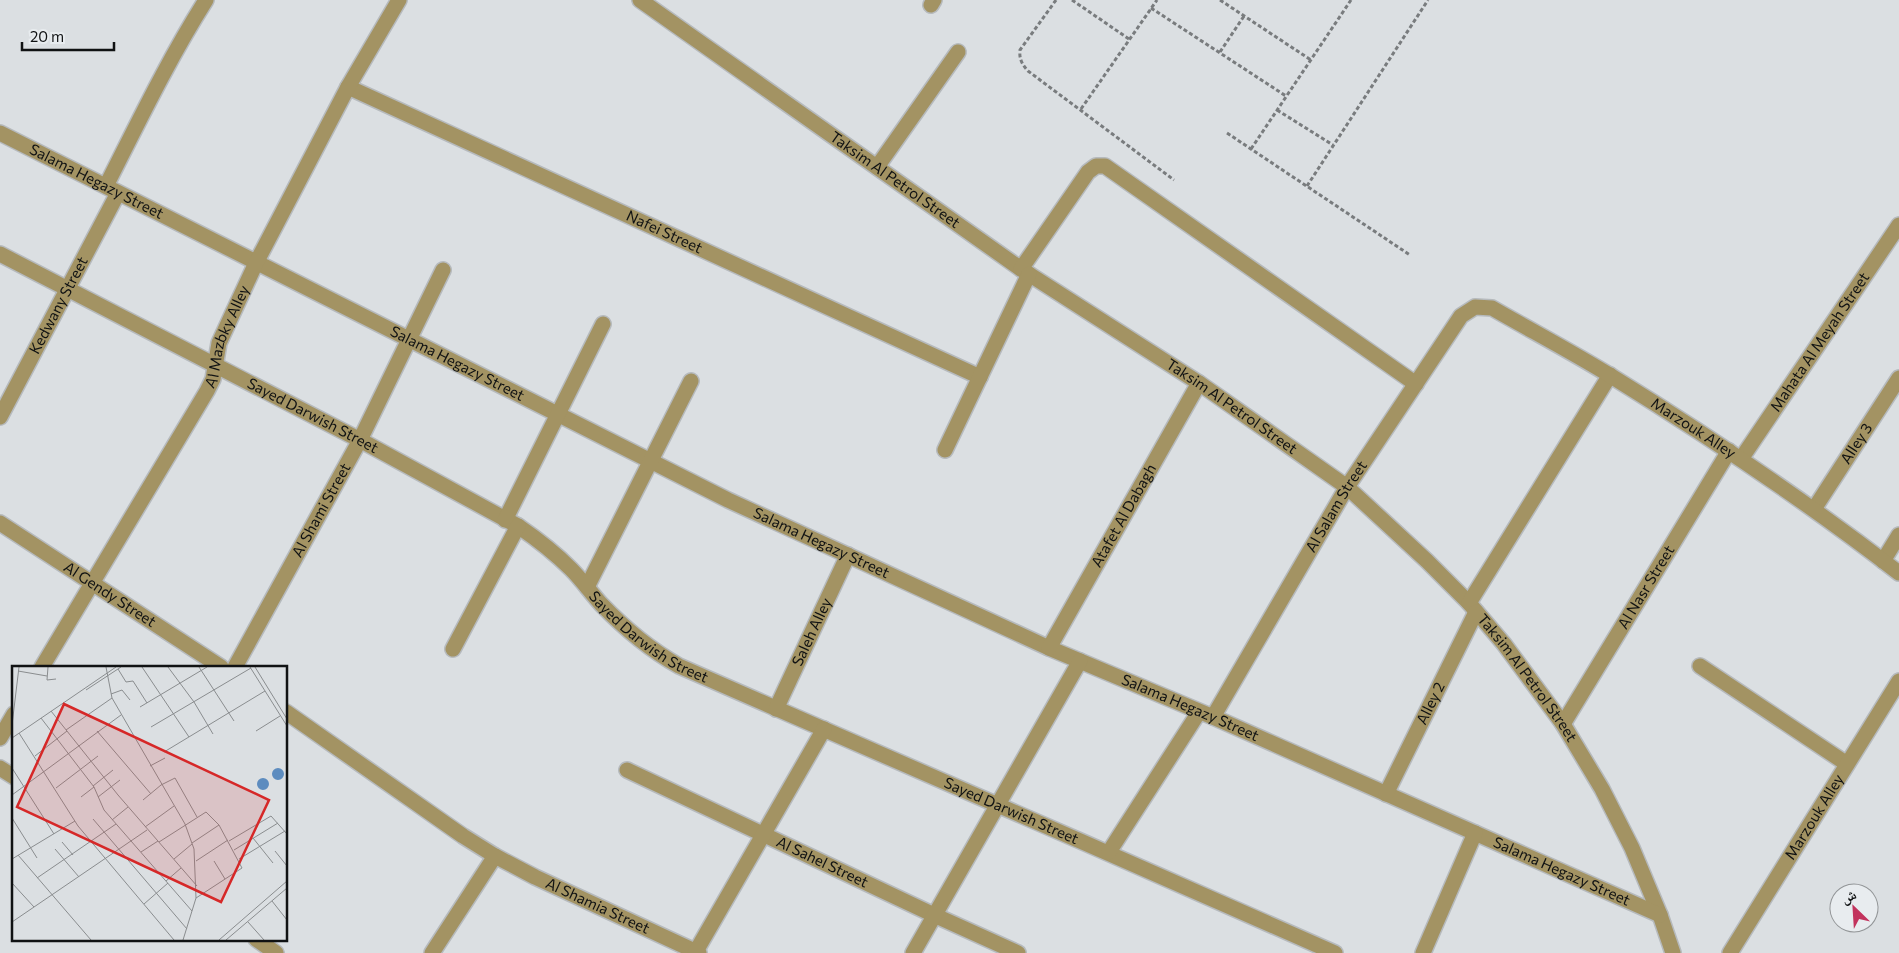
<svg xmlns="http://www.w3.org/2000/svg" width="1899" height="953" font-family="Commissioner,'Noto Naskh Arabic',sans-serif">
	<style>
		.lines { fill: none; stroke-linecap: round; stroke-linejoin: round }
		.minor-casing { stroke: #b6babd; stroke-width: 18 }
		.path { stroke: #797c7e; stroke-width: 3; stroke-dasharray: 4 2.5; stroke-linecap: butt }
		.minor { stroke: #a39363; stroke-width: 15 }
		.labels { text-anchor: middle; stroke-width: 5; stroke-linejoin: round; paint-order: stroke }
		.street-label { font-size: 15px; fill: #101213; stroke: #e8ecef }
		.inset-road { fill: none; stroke: #8a8d8f; stroke-width: 1 }
		.view { fill: #d62828; fill-opacity: 0.15; stroke: #d62828; stroke-width: 2.5 }
		.inset-edge { fill: none; stroke: #101213; stroke-width: 2.5 }
	</style>
	<rect width="100%" height="100%" fill="#dbdfe2"/>
	<g class="lines">
		<defs>
			<g id="minor">
				<path id="s1" d="M640,0L1021,269L1199,383L1347,487L1427,561L1469,603L1504,644L1563,724L1602,789L1632,848L1660,915L1673,953"/>
				<path d="M931,5L934,0"/>
				<path id="s2" d="M348,87L980,377"/>
				<path id="s3" d="M0,133L728,500L1049,648L1213,717L1660,915"/>
				<path d="M877,167L958,52"/>
				<path d="M106,186C138,123 168,60 206,0"/>
				<path id="s4" d="M0,254L360,440L518,526C537,539 555,553 571,569C582,580 591,593 601,604C625,629 649,649 679,666C897,762 1117,856 1335,953"/>
				<path d="M1021,269L1088,172L1096,166H1105L1416,384"/>
				<path id="s5" d="M0,417L118,193"/>
				<path d="M945,450L1029,274"/>
				<path id="s6" d="M1741,459L1899,225"/>
				<path id="s7" d="M1814,509L1899,378"/>
				<path d="M505,520L603,324"/>
				<path id="s8" d="M0,523L221,667"/>
				<path d="M1883,561L1899,535"/>
				<path d="M587,587L691,381"/>
				<path d="M1469,603L1610,375"/>
				<path id="s9" d="M1049,648L1199,383"/>
				<path d="M453,649L518,526"/>
				<path d="M1700,666L1847,764"/>
				<path id="s10" d="M42,667L207,391L213,379L219,343L256,263L348,87L399,0"/>
				<path id="s11" d="M235,667L360,440L443,270"/>
				<path id="s12" d="M776,709L848,555"/>
				<path id="s13" d="M286,712L463,836L495,856L535,877L699,953"/>
				<path id="s14" d="M1213,717L1347,487L1461,316L1475,307L1492,308C1532,331 1572,352 1611,376C1710,437 1807,502 1899,573"/>
				<path id="s15" d="M1563,724L1729,451"/>
				<path d="M0,738L14,714"/>
				<path d="M0,768L14,777"/>
				<path id="s16" d="M627,770L934,915L1018,953"/>
				<path id="s17" d="M1386,794L1476,612"/>
				<path d="M1109,852L1199,712"/>
				<path d="M256,939L276,953"/>
				<path d="M432,953L495,856"/>
				<path d="M695,953L824,729"/>
				<path d="M913,953L1080,661"/>
				<path d="M1423,953L1475,833"/>
				<path id="s18" d="M1730,953L1899,681"/>
			</g>
		</defs>
		<use href="#minor" class="minor-casing"/>
		<g class="path">
			<path d="M1056,0L1020,50C1019,59 1022,64 1028,71L1174,180"/>
			<path d="M1072,0L1129,39"/>
			<path d="M1220,0L1311,60"/>
			<path d="M1151,8L1286,96"/>
			<path d="M1220,52L1244,16"/>
			<path d="M1081,109L1157,0"/>
			<path d="M1277,110L1333,145"/>
			<path d="M1227,133L1410,255"/>
			<path d="M1251,149L1351,0"/>
			<path d="M1307,186L1428,0"/>
		</g>
		<use href="#minor" class="minor"/>
	</g>
	<g class="labels">
		<g class="street-label">
			<text dy="5" stroke="none"><textPath href="#s1" startOffset="312">Taksim Al Petrol Street</textPath></text>
			<text dy="5" stroke="none"><textPath href="#s3" startOffset="108">Salama Hegazy Street</textPath></text>
			<text dy="5" stroke="none"><textPath href="#s2" startOffset="348">Nafei Street</textPath></text>
			<text dy="5" stroke="none"><textPath href="#s5" startOffset="126">Kedwany Street</textPath></text>
			<text dy="5" stroke="none"><textPath href="#s10" startOffset="380">Al Mazbky Alley</textPath></text>
			<text dy="5" stroke="none"><textPath href="#s6" startOffset="141">Mahata Al Meyah Street</textPath></text>
			<text dy="5" stroke="none"><textPath href="#s3" startOffset="512">Salama Hegazy Street</textPath></text>
			<text dy="5" stroke="none"><textPath href="#s1" startOffset="718">Taksim Al Petrol Street</textPath></text>
			<text dy="5" stroke="none"><textPath href="#s4" startOffset="352">Sayed Darwish Street</textPath></text>
			<text dy="5" stroke="none"><textPath href="#s14" startOffset="740">Marzouk Alley</textPath></text>
			<text dy="5" stroke="none"><textPath href="#s7" startOffset="78">Alley 3</textPath></text>
			<text dy="5" stroke="none"><textPath href="#s14" startOffset="244">Al Salam Street</textPath></text>
			<text dy="5" stroke="none"><textPath href="#s11" startOffset="179">Al Shami Street</textPath></text>
			<text dy="5" stroke="none"><textPath href="#s9" startOffset="152">Atafet Al Dabagh</textPath></text>
			<text dy="5" stroke="none"><textPath href="#s3" startOffset="918">Salama Hegazy Street</textPath></text>
			<text dy="5" stroke="none"><textPath href="#s15" startOffset="160">Al Nasr Street</textPath></text>
			<text dy="5" stroke="none"><textPath href="#s8" startOffset="131">Al Gendy Street</textPath></text>
			<text dy="5" stroke="none"><textPath href="#s12" startOffset="85">Saleh Alley</textPath></text>
			<text dy="5" stroke="none"><textPath href="#s4" startOffset="758">Sayed Darwish Street</textPath></text>
			<text dy="5" stroke="none"><textPath href="#s1" startOffset="1122">Taksim Al Petrol Street</textPath></text>
			<text dy="5" stroke="none"><textPath href="#s17" startOffset="101">Alley 2</textPath></text>
			<text dy="5" stroke="none"><textPath href="#s3" startOffset="1322">Salama Hegazy Street</textPath></text>
			<text dy="5" stroke="none"><textPath href="#s4" startOffset="1162">Sayed Darwish Street</textPath></text>
			<text dy="5" stroke="none"><textPath href="#s18" startOffset="160">Marzouk Alley</textPath></text>
			<text dy="5" stroke="none"><textPath href="#s16" startOffset="216">Al Sahel Street</textPath></text>
			<text dy="5" stroke="none"><textPath href="#s3" startOffset="1728">Salama Hegazy Street</textPath></text>
			<text dy="5" stroke="none"><textPath href="#s13" startOffset="368">Al Shamia Street</textPath></text>
		</g>
	</g>
	<g transform="translate(12 666)">
		<rect width="275" height="275" fill="#dbdfe2"/>
		<path d="M260 108a6 6 0 1 1 12 0a6 6 0 1 1-12 0ZM245 118a6 6 0 1 1 12 0a6 6 0 1 1-12 0Z" fill="#5d8cbf"/>
		<path class="inset-road" d="M36,1L35,14L44,13M94,1L100,32L173,158L182,183L184,232L171,274M130,1L177,71M156,1L182,36L201,68M187,1L222,55M238,1L275,60M243,1L275,53M106,3L114,16L121,15L135,37M6,5L35,10M74,24L109,1M99,28L110,24L118,34M128,41L195,1M39,45L106,129L185,220M29,52L82,121L92,144L180,245M0,59L7,1M139,61L239,2M54,64L100,32M85,65L139,128M244,65L268,50M7,67L66,160L162,274M0,72L104,1M152,86L253,25M23,90L55,65M138,100L153,92M0,102L42,168M149,119L163,112L185,151M81,120L101,104M44,122L86,90M0,129L109,49M69,131L82,121M86,131L108,114M131,134L149,119M0,152L25,192M81,153L175,263M100,154L116,141M133,161L162,140M241,172L261,197M217,175L259,150L275,168M50,176L61,189M147,176L194,146L207,159L230,202L184,232M180,177L207,159M43,183L67,211M222,184L266,157M263,185L275,200M129,186L146,175M6,189L79,274M0,193L63,155M162,193L180,178M227,193L273,165M184,195L216,174M202,195L213,213M25,212L104,158M154,215L169,202M0,217L22,241M260,235L275,254M132,238L156,217M0,256L135,164M236,256L252,274M207,274L275,215M214,274L275,222"/>
		<path class="view" d="M52,38L257,134L209,236L5,141Z"/>
		<rect width="275" height="275" class="inset-edge"/>
	</g>
	<g transform="translate(1854 908) rotate(335)"><circle r="24" fill="#e8ecef" stroke="#929597"/>
	<path d="M0-4L9 19L0 12L-9 19Z" fill="#c2335d"/>
	<text y="-8" font-size="14" font-weight="bold" text-anchor="middle" fill="#101213">ش</text>
	</g>
	<path d="M22 42v8h92v-8" fill="none" stroke="#101213" stroke-width="2.5"/>
	<text x="30" y="42" font-size="15" fill="#101213" stroke="#e8ecef" stroke-width="4" paint-order="stroke">20 m</text>
</svg>
